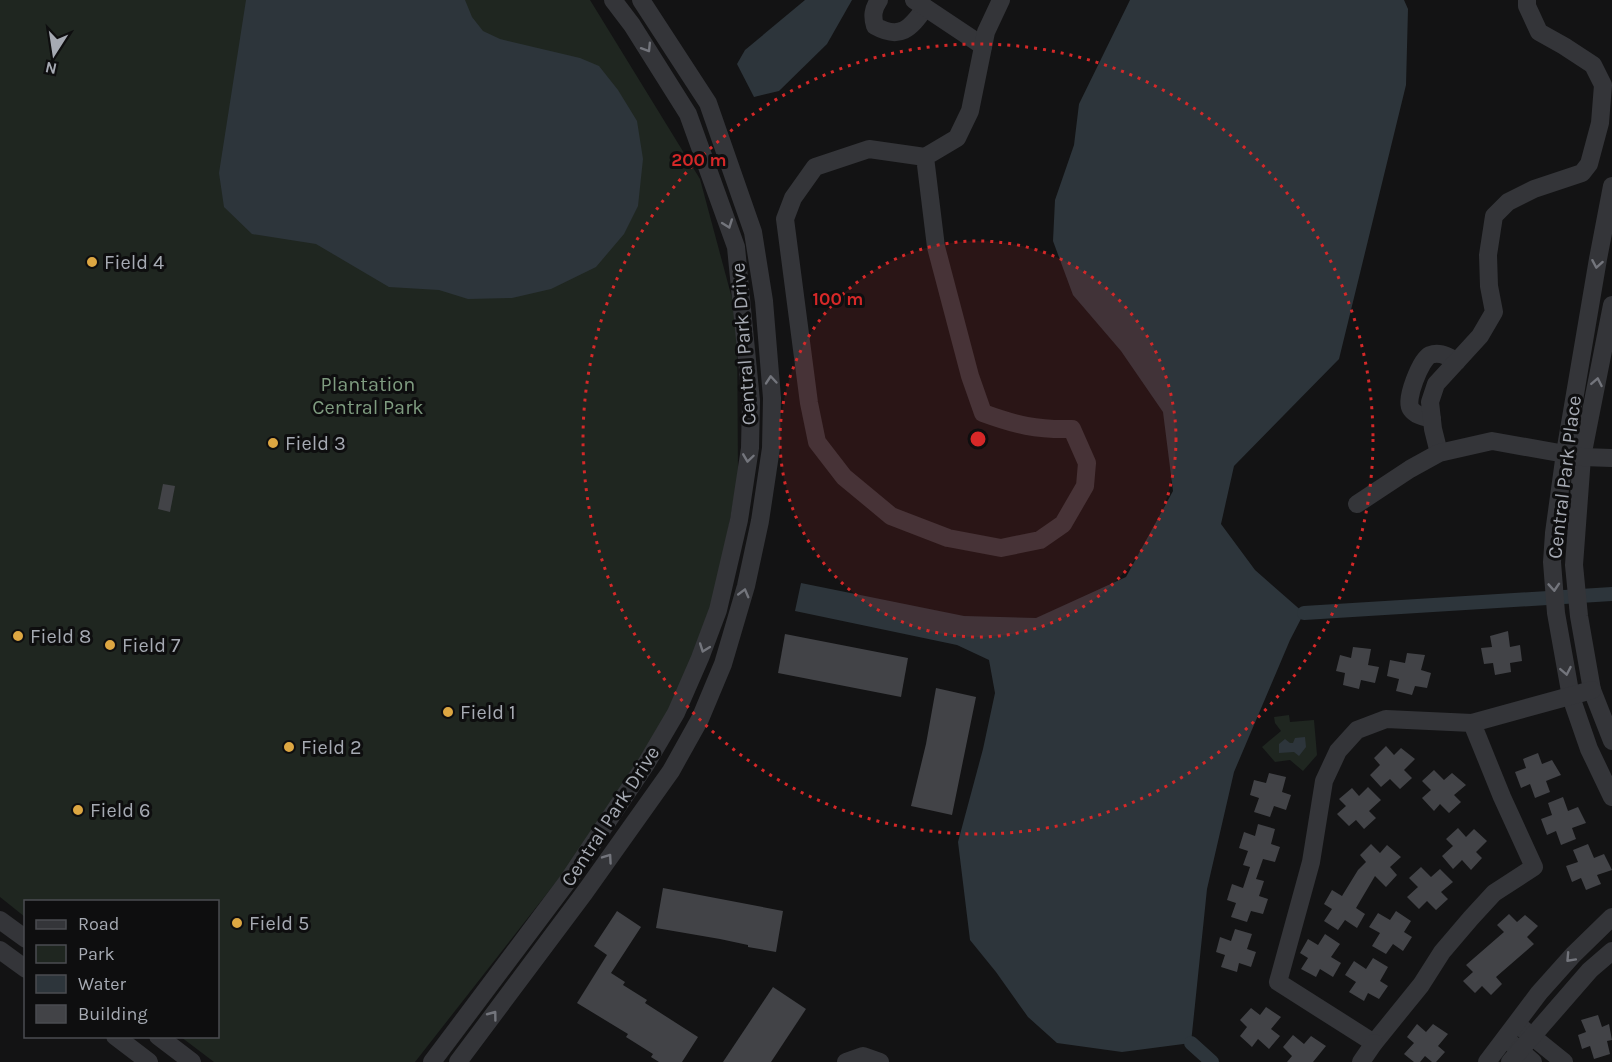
<svg xmlns="http://www.w3.org/2000/svg" width="1612" height="1062" font-family="Karla,sans-serif">
	<style>
		.green { fill: #1f2620 }
		.water { fill: #2d353b }
		.lines { fill: none; stroke-linecap: round; stroke-linejoin: round }
		.canal { stroke: #2d353b; stroke-width: 14 }
		.building { fill: #424347 }
		.minor { stroke: #343539; stroke-width: 18 }
		.oneway { stroke: #73757c }
		.ring { fill: none; stroke: #d62828; stroke-width: 3; stroke-dasharray: 3 6 }
		.poi-dot { fill: #dda742; stroke: #0e0e0f; stroke-width: 2 }
		.labels { text-anchor: middle; stroke-width: 6; stroke-linejoin: round; paint-order: stroke }
		.poi-label { font-size: 20px; fill: #a6aab3; stroke: #0e0e0f; text-anchor: start }
		.street-label { font-size: 20px; fill: #a6aab3; stroke: #0e0e0f }
		.park-label { font-size: 20px; fill: #7f9c80; stroke: #0e0e0f }
		.centre { fill: #d62828; stroke: #0e0e0f; stroke-width: 3 }
		.ring-label { font-size: 18px; text-anchor: middle; font-weight: bold; fill: #d62828; stroke: #0e0e0f; stroke-width: 6; stroke-linejoin: round; paint-order: stroke }
	</style>
	<rect width="100%" height="100%" fill="#131314"/>
	<g class="green">
		<path d="M0,0H590L700,179L737,317L738,476L715,601L670,712L574,859L415,1062H214L181,1037L218,1036V902H26L25,917L0,897Z"/>
		<path d="M1289,715L1290,722L1314,720L1317,755L1303,771L1290,760L1275,762L1262,747L1281,731L1275,723L1274,717Z"/>
	</g>
	<g class="water">
		<path d="M246,0H465L472,17L483,31L500,39L580,58L599,66L618,90L637,121L643,159L638,206L624,234L596,267L551,289L512,298L468,299L439,290L389,287L316,244L252,234L224,207L219,173Z"/>
		<path d="M805,0H852L827,44L779,91L754,97L737,64L745,50Z"/>
		<path d="M1130,0H1404L1408,9L1406,85L1339,359L1234,466L1221,524L1255,570L1304,613L1290,640L1234,772L1207,889L1191,1043L1122,1052L1057,1043L1028,1017L996,972L970,940L958,842L983,749L995,693L989,660L957,645L795,611L801,583L964,616L1036,618L1126,577L1173,491L1163,412L1121,351L1073,295L1053,241L1055,200L1074,145L1079,104Z"/>
		<path d="M1305,737L1306,747L1299,756L1294,752L1279,753V744L1285,739L1290,743H1293L1295,738Z"/>
	</g>
	<g class="lines">
		<g class="canal">
			<path d="M1304,613L1612,594"/>
			<path d="M1191,1043L1212,1062"/>
		</g>
	</g>
	<g class="building">
		<path d="M163,484L175,486L170,512L158,509Z"/>
		<path d="M1508,631L1510,647L1520,645L1522,661L1510,663L1511,672L1495,675L1493,663L1484,664L1481,648L1492,647L1490,636Z"/>
		<path d="M785,634L908,658L901,697L778,673Z"/>
		<path d="M1353,647L1371,649L1368,665L1379,667L1375,683L1361,680L1359,689L1343,685L1345,673L1336,671L1340,655L1351,658Z"/>
		<path d="M1407,653L1425,655L1421,670L1431,673L1427,688L1415,686L1412,695L1396,691L1399,679L1387,676L1390,660L1405,663Z"/>
		<path d="M936,688L976,697L952,815L911,806L926,744Z"/>
		<path d="M1386,746L1394,755L1401,748L1415,759L1404,770L1412,778L1400,789L1390,779L1381,787L1370,775L1380,765L1374,758Z"/>
		<path d="M1538,753L1542,764L1552,760L1561,775L1546,781L1550,792L1535,798L1530,784L1521,788L1515,772L1526,768L1523,759Z"/>
		<path d="M1434,770L1444,780L1452,773L1466,785L1454,795L1461,802L1449,813L1440,804L1434,811L1422,798L1431,790L1422,781Z"/>
		<path d="M1269,773L1286,777L1282,792L1291,795L1286,810L1274,806L1270,817L1254,812L1259,798L1250,795L1254,780L1266,783Z"/>
		<path d="M1368,787L1381,800L1369,811L1376,818L1364,829L1356,820L1349,826L1337,814L1346,806L1339,799L1352,788L1359,796Z"/>
		<path d="M1563,797L1568,811L1578,807L1586,823L1572,828L1576,839L1561,845L1556,831L1547,835L1541,819L1552,815L1548,803Z"/>
		<path d="M1258,824L1275,829L1271,844L1280,847L1275,862L1263,859L1256,879L1264,881L1259,896L1268,899L1263,914L1251,911L1247,922L1231,917L1236,903L1227,900L1232,884L1243,888L1250,867L1243,865L1248,851L1239,848L1244,832L1255,836Z"/>
		<path d="M1458,828L1466,837L1474,829L1487,841L1476,852L1482,858L1471,870L1462,860L1453,869L1442,856L1453,846L1446,839Z"/>
		<path d="M1371,844L1380,853L1387,845L1401,857L1390,867L1397,875L1386,887L1375,876L1356,908L1365,914L1357,928L1345,920L1338,930L1324,921L1332,909L1324,904L1332,890L1342,896L1358,870L1366,862L1360,855Z"/>
		<path d="M1588,844L1594,858L1604,854L1612,870L1597,875L1601,884L1586,890L1581,878L1572,882L1566,866L1578,862L1573,850Z"/>
		<path d="M1421,867L1431,877L1440,869L1453,882L1441,892L1448,899L1436,910L1427,901L1419,909L1407,897L1418,887L1409,878Z"/>
		<path d="M663,888L783,911L776,952L748,947V945L720,939L656,928Z"/>
		<path d="M617,911L641,927L611,973L625,982L623,985L647,1000L645,1003L698,1037L682,1062H659L651,1057L653,1054L626,1037L628,1034L577,1003L607,955L594,946Z"/>
		<path d="M1396,911L1411,921L1404,932L1412,937L1403,951L1393,944L1386,954L1372,946L1380,933L1369,927L1378,913L1390,920Z"/>
		<path d="M1509,914L1517,922L1525,915L1538,926L1527,937L1534,944L1496,977L1502,984L1491,995L1482,986L1475,993L1463,981L1473,972L1466,965L1504,932L1497,925Z"/>
		<path d="M1235,929L1252,934L1247,949L1256,952L1251,967L1239,963L1237,972L1221,967L1225,955L1216,952L1220,937L1231,941Z"/>
		<path d="M1325,934L1340,944L1331,957L1341,963L1333,977L1320,969L1316,977L1301,969L1308,958L1300,953L1308,939L1318,945Z"/>
		<path d="M1373,958L1388,967L1380,981L1388,986L1379,999L1368,993L1364,1001L1349,992L1356,982L1345,975L1354,961L1366,969Z"/>
		<path d="M773,987L806,1009L771,1062H723Z"/>
		<path d="M1266,1007L1281,1017L1271,1029L1280,1036L1269,1049L1258,1039L1252,1047L1240,1036L1247,1027L1240,1020L1251,1008L1260,1015Z"/>
		<path d="M1598,1015L1602,1027L1609,1024L1612,1040L1607,1041L1610,1054L1594,1059L1590,1046L1582,1049L1578,1035L1586,1032L1581,1020Z"/>
		<path d="M1417,1024L1426,1032L1433,1024L1448,1034L1438,1046L1445,1052L1436,1062H1432L1425,1056L1420,1062H1414L1404,1054L1414,1043L1407,1037Z"/>
		<path d="M1293,1035L1304,1044L1311,1036L1326,1046L1313,1062H1287L1292,1056L1283,1047Z"/>
	</g>
	<g class="lines">
		<g class="minor">
			<path d="M879,0C873,9 872,16 875,26C900,40 910,29 925,8"/>
			<path d="M914,0L983,46"/>
			<path d="M925,157L869,149L815,167L793,198L785,219L809,403L817,442L844,477L891,516L948,538L1001,548L1040,540L1063,524L1085,486L1087,463L1072,429C1036,430 1016,425 983,413L970,376L936,247L925,157L957,138L970,111L986,32L1001,0"/>
			<path d="M1612,186L1598,259L1565,453L1554,533L1552,562L1556,613L1571,697L1589,749L1612,797"/>
			<path d="M1612,305L1582,457L1574,565L1579,616L1592,690L1612,741"/>
			<path d="M1432,419C1425,417 1416,416 1411,409C1404,401 1421,359 1430,355C1440,351 1448,357 1457,361"/>
			<path d="M1439,453L1433,429L1430,402L1436,384L1480,336L1494,312L1489,286L1488,255L1494,216L1508,202L1534,189L1582,173L1589,164L1600,123L1603,85L1593,65L1564,46L1539,32L1527,6V0"/>
			<path d="M1357,504L1410,469L1439,453L1492,441L1582,457L1612,458"/>
			<path d="M1472,723L1502,797L1534,867L1494,893L1471,918L1442,952L1421,985L1374,1043L1278,982L1311,862L1324,781L1338,751L1357,730L1386,719L1472,723L1592,690"/>
			<path d="M0,920L26,939"/>
			<path d="M0,950L26,969"/>
			<path d="M1523,1029L1564,1062"/>
			<path d="M115,1036L149,1062"/>
			<path d="M158,1036L192,1062"/>
			<path d="M1511,1043L1533,1062"/>
			<path d="M432,1062L567,882L646,764L676,713L700,658L718,610L739,520L750,448L751,401L736,247L688,114L632,25L613,0"/>
			<path d="M458,1062L585,892L671,771L700,719L723,664L746,586L760,521L771,448L772,398L764,301L753,232L708,103L641,0"/>
			<path d="M846,1062L863,1056L880,1062"/>
			<path d="M1361,1062L1374,1043"/>
			<path d="M1487,1062L1539,993L1573,955L1612,917"/>
			<path d="M1510,1062L1590,970L1612,951"/>
		</g>
	</g>
	<defs><path id="oneway-chevron" d="M-2-3.5L2.5 0L-2 3.5" fill="none" stroke-width="1.6" stroke-linecap="round" stroke-linejoin="round" transform="scale(1.5)"/></defs>
	<g class="oneway">
		<use href="#oneway-chevron" transform="translate(647 48) rotate(58)"/>
		<use href="#oneway-chevron" transform="translate(728 224) rotate(70)"/>
		<use href="#oneway-chevron" transform="translate(1597 264) rotate(100)"/>
		<use href="#oneway-chevron" transform="translate(771 380) rotate(-95)"/>
		<use href="#oneway-chevron" transform="translate(1597 382) rotate(-79)"/>
		<use href="#oneway-chevron" transform="translate(748 458) rotate(98)"/>
		<use href="#oneway-chevron" transform="translate(1554 587) rotate(86)"/>
		<use href="#oneway-chevron" transform="translate(744 593) rotate(-75)"/>
		<use href="#oneway-chevron" transform="translate(704 648) rotate(110)"/>
		<use href="#oneway-chevron" transform="translate(1566 671) rotate(79)"/>
		<use href="#oneway-chevron" transform="translate(608 858) rotate(-55)"/>
		<use href="#oneway-chevron" transform="translate(1570 958) rotate(133)"/>
		<use href="#oneway-chevron" transform="translate(493 1015) rotate(-53)"/>
	</g>
	<circle cx="978" cy="439" r="198" fill="#d62828" fill-opacity=".12"/>
	<g class="ring">
		<circle cx="978" cy="439" r="198"/>
		<circle cx="978" cy="439" r="395"/>
	</g>
	<g class="poi-dot">
		<circle cx="92" cy="262" r="6"/>
		<circle cx="273" cy="443" r="6"/>
		<circle cx="18" cy="636" r="6"/>
		<circle cx="110" cy="645" r="6"/>
		<circle cx="448" cy="712" r="6"/>
		<circle cx="289" cy="747" r="6"/>
		<circle cx="78" cy="810" r="6"/>
		<circle cx="237" cy="923" r="6"/>
	</g>
	<g class="labels">
		<g class="poi-label">
			<text x="104" y="269">Field 4</text>
			<text x="285" y="450">Field 3</text>
			<text x="30" y="643">Field 8</text>
			<text x="122" y="652">Field 7</text>
			<text x="460" y="719">Field 1</text>
			<text x="301" y="754">Field 2</text>
			<text x="90" y="817">Field 6</text>
			<text x="249" y="930">Field 5</text>
		</g>
		<g class="street-label">
			<text transform="translate(743 344) rotate(-94)" y="7">Central Park Drive</text>
			<text transform="translate(1564 477) rotate(-83)" y="7">Central Park Place</text>
			<text transform="translate(610 816) rotate(-57)" y="7">Central Park Drive</text>
		</g>
		<g class="park-label">
			<text x="368" y="391">Plantation<tspan x="368" dy="23">Central Park</tspan></text>
		</g>
	</g>
	<circle cx="978" cy="439" r="9" class="centre"/>
	<g class="ring-label">
		<text x="699" y="166">200 m</text>
		<text x="838" y="305">100 m</text>
	</g>
	<rect x="24" y="900" width="195" height="138" fill="#0e0e0f" stroke="#4b4c51" stroke-width="1.5"/>
	<rect x="36" y="920" width="30" height="9" fill="#343539" stroke="#4b4c51" stroke-width="1.5"/>
	<text x="78" y="930" font-size="18" fill="#a6aab3">Road</text>
	<rect x="36" y="945" width="30" height="18" fill="#1f2620" stroke="#4b4c51" stroke-width="1.5"/>
	<text x="78" y="960" font-size="18" fill="#a6aab3">Park</text>
	<rect x="36" y="975" width="30" height="18" fill="#2d353b" stroke="#4b4c51" stroke-width="1.5"/>
	<text x="78" y="990" font-size="18" fill="#a6aab3">Water</text>
	<rect x="36" y="1005" width="30" height="18" fill="#424347" stroke="#4b4c51" stroke-width="1.5"/>
	<text x="78" y="1020" font-size="18" fill="#a6aab3">Building</text>
	<g transform="translate(54 54) rotate(192)" stroke="#0e0e0f" stroke-width="4.5" paint-order="stroke">
	<path d="M0-4.5L10 22L0 15L-10 22Z" fill="#a6aab3"/>
	<text y="-9" font-size="16" font-weight="bold" text-anchor="middle" fill="#a6aab3">N</text>
	</g>
</svg>
